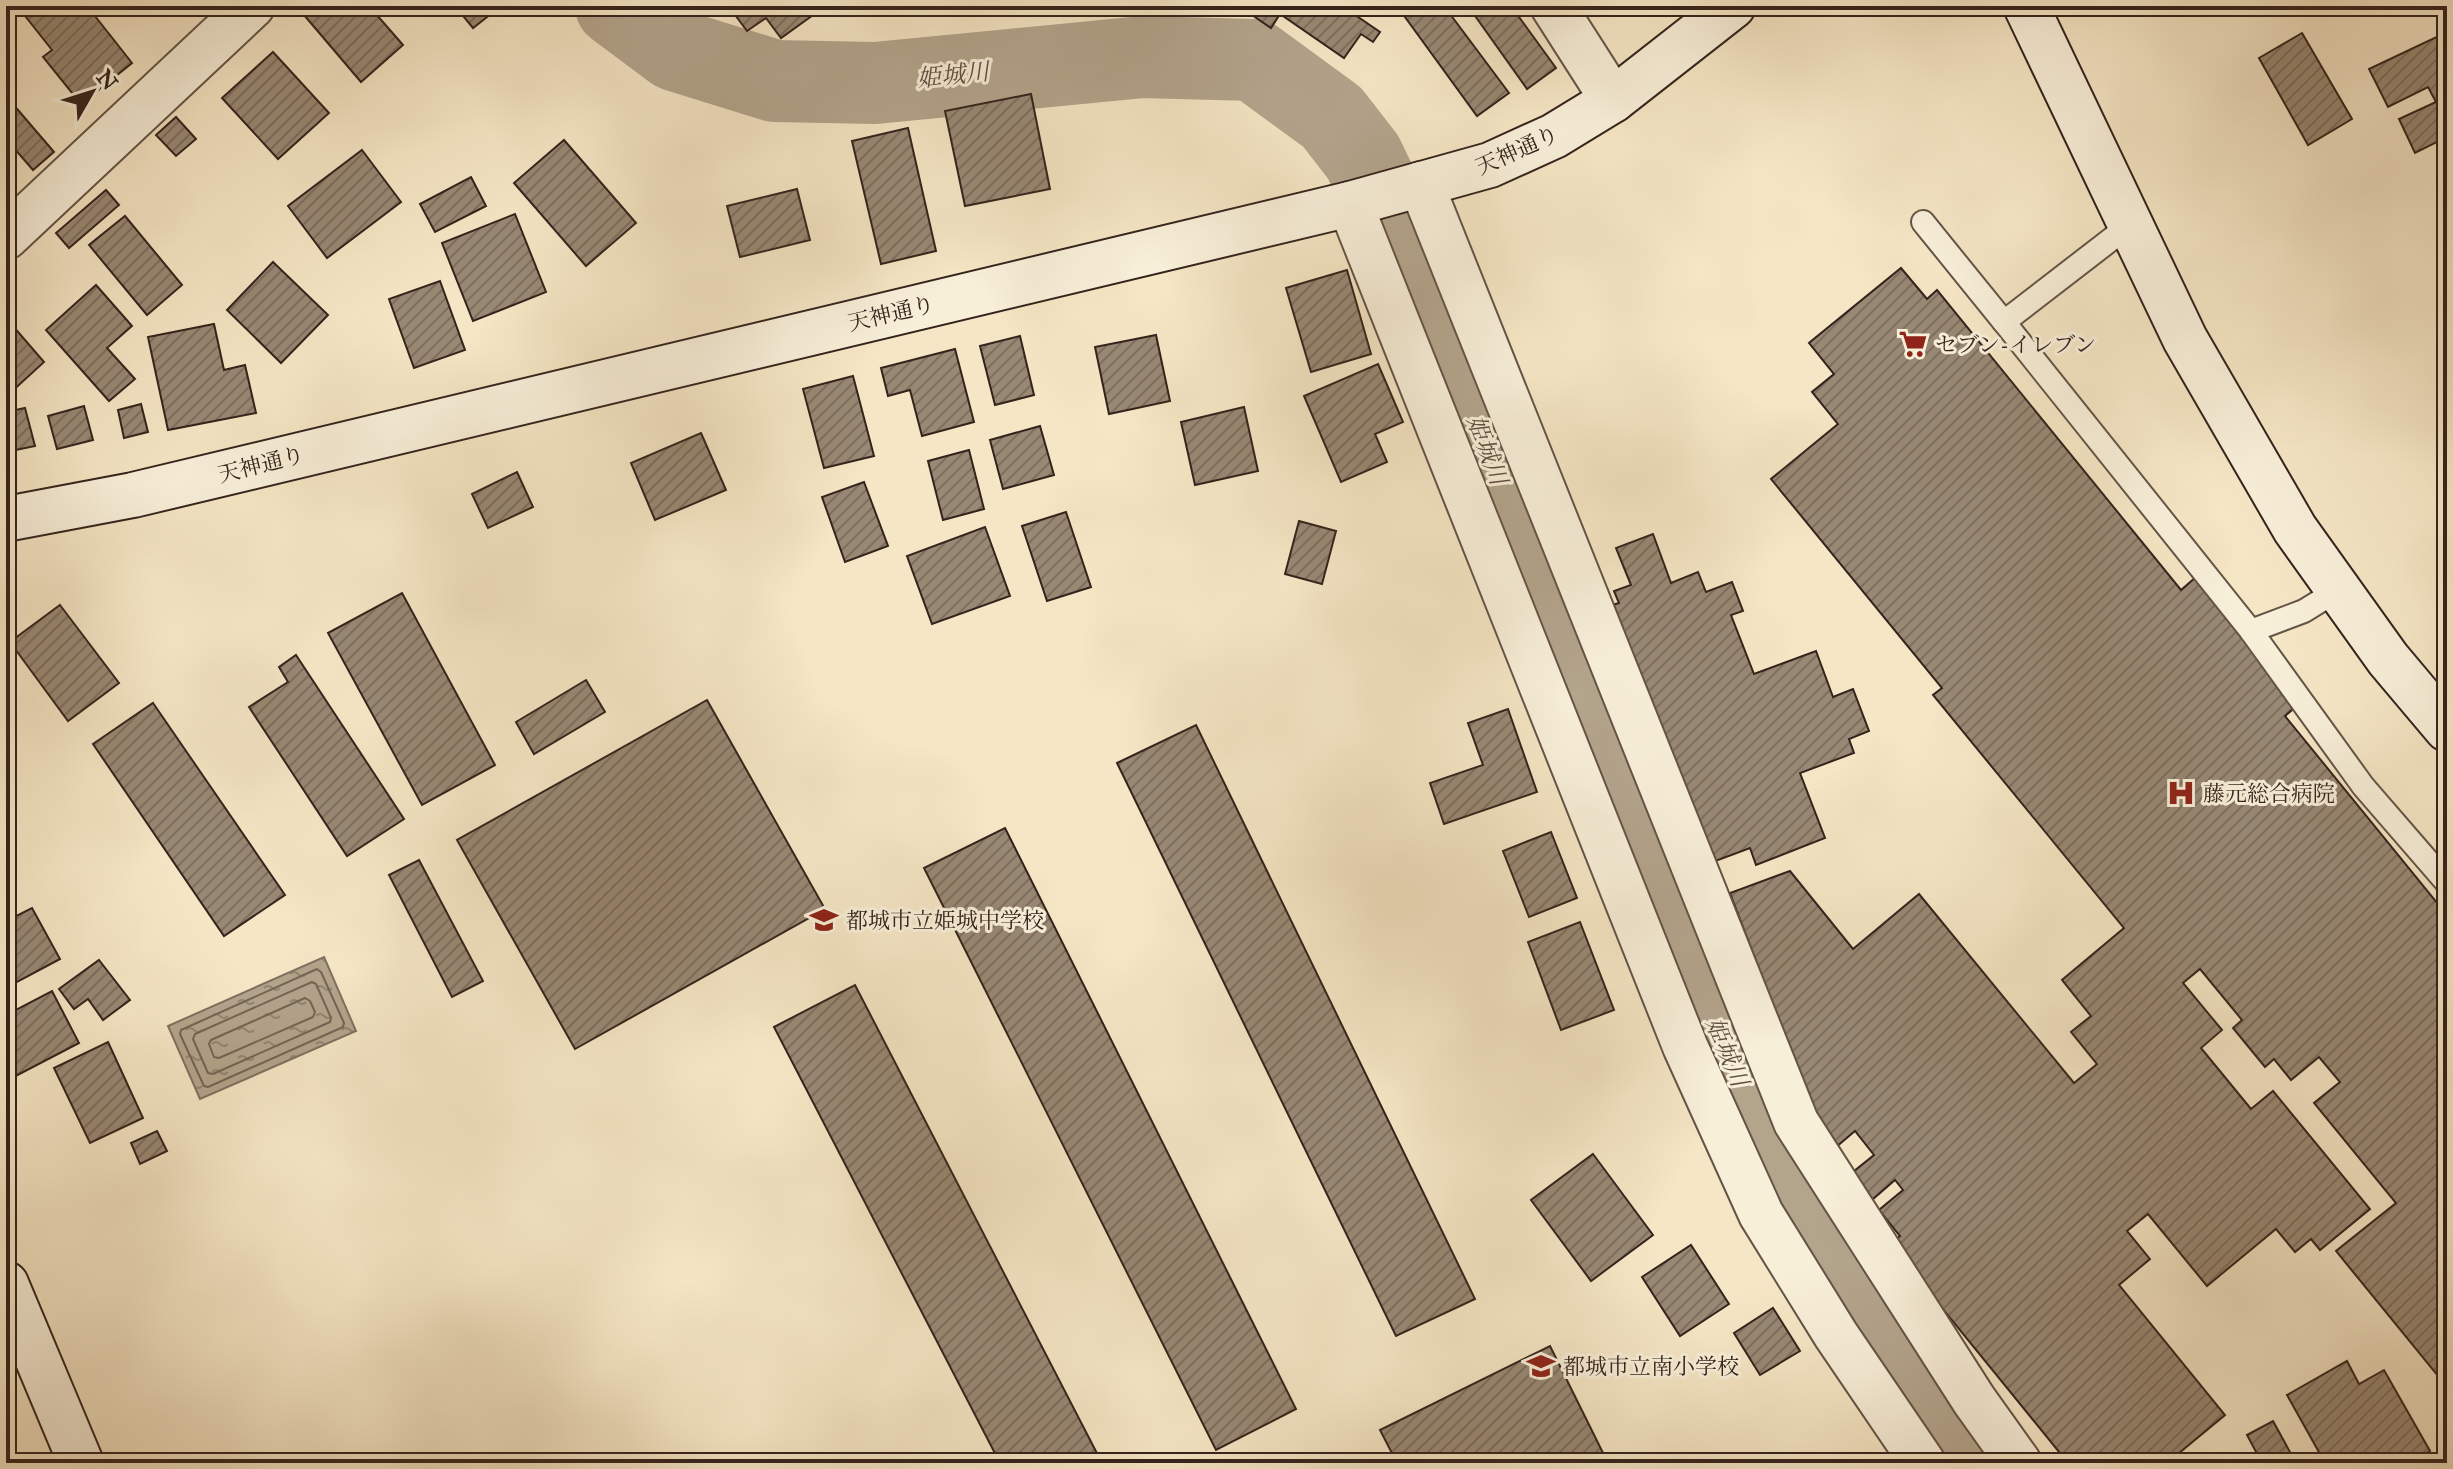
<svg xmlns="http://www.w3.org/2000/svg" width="2453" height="1469" font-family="'IM FELL Great Primer','Noto Serif JP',serif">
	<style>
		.water { fill: url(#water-ripples); stroke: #80705f; stroke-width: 2 }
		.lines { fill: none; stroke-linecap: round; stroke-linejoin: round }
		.shore { stroke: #746454; stroke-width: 2 }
		.river { stroke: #b3a48c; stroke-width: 82 }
		.building { fill: url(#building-hatch); stroke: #34231c; stroke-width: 2 }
		.lane-casing { stroke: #645446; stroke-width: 26 }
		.street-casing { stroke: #645446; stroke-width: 48 }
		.secondary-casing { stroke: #34231c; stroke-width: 48 }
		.lane { stroke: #f8efd9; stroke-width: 22 }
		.street { stroke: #f8efd9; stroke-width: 44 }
		.secondary { stroke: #f8efd9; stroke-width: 44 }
		.labels { text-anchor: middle; stroke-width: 6; stroke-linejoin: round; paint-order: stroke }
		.street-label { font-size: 22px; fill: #34231c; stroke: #f8efd9 }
		.poi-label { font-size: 22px; fill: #34231c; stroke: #f8efd9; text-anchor: start }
		.water-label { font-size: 24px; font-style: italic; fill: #605043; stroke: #f8efd9 }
	</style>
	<defs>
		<pattern id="water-ripples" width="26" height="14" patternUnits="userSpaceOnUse" patternTransform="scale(2)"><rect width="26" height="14" fill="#b3a48c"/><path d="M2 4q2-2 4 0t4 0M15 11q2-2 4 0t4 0" fill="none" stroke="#928572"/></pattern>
		<pattern id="building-hatch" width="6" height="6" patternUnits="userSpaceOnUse" patternTransform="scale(2)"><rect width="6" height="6" fill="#988874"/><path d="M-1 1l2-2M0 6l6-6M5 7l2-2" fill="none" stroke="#7d6f5e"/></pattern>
	</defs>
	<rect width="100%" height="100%" fill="#f5e6c5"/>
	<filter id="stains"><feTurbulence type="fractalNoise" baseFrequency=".0025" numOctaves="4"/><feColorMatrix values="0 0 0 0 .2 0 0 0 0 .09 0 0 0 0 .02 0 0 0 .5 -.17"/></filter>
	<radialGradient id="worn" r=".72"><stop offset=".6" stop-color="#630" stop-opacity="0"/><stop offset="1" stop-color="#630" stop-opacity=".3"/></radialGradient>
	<path class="water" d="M324,957L356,1031L200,1099L168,1026Z"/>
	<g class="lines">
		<g class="shore">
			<path d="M317,969L321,972L344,1023L343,1027L208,1087L204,1086L180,1034L181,1030Z"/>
			<path d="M312,982L316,984L331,1018L330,1022L213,1074L208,1073L193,1039L195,1034Z"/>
			<path d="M305,998L310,1001L315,1012L313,1017L219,1058L214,1057L209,1044L211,1040Z"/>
		</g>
		<path class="river" d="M616,6L675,50L775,81L875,83L1143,57L1254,60L1332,117L1363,157L1419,273L1619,793L1775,1166L1877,1342L1964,1463"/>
	</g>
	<g class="building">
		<path d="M28,6H87L132,63L81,104L43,57L52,50L22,12Z"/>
		<path d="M314,6H369L403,45L361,82L304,15Z"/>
		<path d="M455,6H501L473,28Z"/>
		<path d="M732,6H817L820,10L781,38L766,18L747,31L730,8Z"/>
		<path d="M1239,6H1342L1380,32L1373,42L1361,34L1344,58L1280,14L1271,28Z"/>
		<path d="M1397,6H1444L1509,93L1477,116Z"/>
		<path d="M1483,6H1511L1556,68L1527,89L1473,13Z"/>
		<path d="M2447,32V137L2415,153L2399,119L2436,102L2428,87L2388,107L2369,69Z"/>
		<path d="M2302,33L2352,119L2308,145L2259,58Z"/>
		<path d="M273,52L329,113L278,159L222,98Z"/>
		<path d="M1031,94L1050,189L965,206L945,111Z"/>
		<path d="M6,96L54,152L33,170L6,139Z"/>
		<path d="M176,117L196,139L176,156L156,135Z"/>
		<path d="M908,128L936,251L881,264L852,141Z"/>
		<path d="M564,140L636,223L586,266L514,183Z"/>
		<path d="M362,150L401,202L327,258L288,206Z"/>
		<path d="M471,177L486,206L435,232L420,204Z"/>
		<path d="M797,189L810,240L740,257L727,206Z"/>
		<path d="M106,190L119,205L69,248L56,233Z"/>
		<path d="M515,214L546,292L473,321L442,243Z"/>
		<path d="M125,216L182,285L147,315L89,245Z"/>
		<path d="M273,262L328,315L281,363L227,310Z"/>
		<path d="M1901,268L1927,299L1937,290L2181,590L2196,577L2299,704L2285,716L2447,915V947L2439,954L2447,964V1387L2336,1251L2396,1203L2314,1103L2340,1082L2319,1057L2291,1080L2274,1059L2265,1067L2233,1028L2242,1020L2200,969L2183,983L2222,1030L2201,1048L2251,1109L2273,1091L2370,1209L2320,1250L2311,1239L2295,1252L2276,1229L2207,1286L2148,1214L2127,1231L2150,1259L2119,1285L2225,1415L2167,1463H2068L1890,1244L1900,1236L1879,1210L1903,1190L1895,1180L1865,1206L1843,1180L1874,1155L1855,1131L1829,1153L1730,893L1790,871L1853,949L1919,894L2074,1083L2097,1064L2071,1032L2091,1016L2062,980L2124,928L1933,695L1942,688L1771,479L1838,424L1812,392L1834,374L1809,343Z"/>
		<path d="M1347,270L1371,354L1311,372L1286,288Z"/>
		<path d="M440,281L465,350L414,368L389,299Z"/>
		<path d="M96,285L132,326L107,348L135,379L109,401L46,330Z"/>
		<path d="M6,318L44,362L9,394L6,390Z"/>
		<path d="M214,324L224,370L245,365L256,413L168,430L148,337Z"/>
		<path d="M1156,335L1170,401L1109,414L1095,347Z"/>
		<path d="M1020,336L1034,395L995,405L980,346Z"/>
		<path d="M955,349L974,422L922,436L910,390L888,396L881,368Z"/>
		<path d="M1378,364L1403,422L1375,434L1387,462L1341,482L1304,396Z"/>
		<path d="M853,376L874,456L824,468L803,389Z"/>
		<path d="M141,404L148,432L124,438L118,410Z"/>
		<path d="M84,406L93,440L57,449L48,416Z"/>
		<path d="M1244,407L1258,471L1195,485L1181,422Z"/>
		<path d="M25,408L35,446L6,452V412Z"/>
		<path d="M1040,426L1054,475L1003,489L990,440Z"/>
		<path d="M701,433L726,490L655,520L631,463Z"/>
		<path d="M969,450L984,509L943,520L928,461Z"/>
		<path d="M517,472L533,507L488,528L472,494Z"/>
		<path d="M864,482L888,546L845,562L822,497Z"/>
		<path d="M1066,512L1091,587L1047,601L1022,526Z"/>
		<path d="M1299,521L1336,531L1322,584L1285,574Z"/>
		<path d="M985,527L1010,596L932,624L907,556Z"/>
		<path d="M1653,534L1671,583L1698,572L1706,592L1732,582L1743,611L1731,615L1754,674L1816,651L1833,697L1853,689L1869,731L1849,739L1854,753L1800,773L1825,838L1756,865L1750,848L1710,863L1612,605L1619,603L1614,591L1631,585L1616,548Z"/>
		<path d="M402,593L495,765L422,805L328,633Z"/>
		<path d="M60,605L119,683L68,721L10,642Z"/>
		<path d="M296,655L404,819L347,856L249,707L288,682L279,667Z"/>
		<path d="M586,680L605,712L534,754L516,722Z"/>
		<path d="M707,700L825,909L575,1049L457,840Z"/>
		<path d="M153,703L285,895L224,936L93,744Z"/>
		<path d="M1508,709L1537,792L1444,824L1430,783L1483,765L1468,723Z"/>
		<path d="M1196,725L1475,1299L1396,1336L1117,763Z"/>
		<path d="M1005,828L1296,1409L1216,1450L924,868Z"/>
		<path d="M1551,832L1577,898L1529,917L1503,851Z"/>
		<path d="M419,860L483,981L452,997L389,875Z"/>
		<path d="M32,908L60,959L17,982L6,962V921Z"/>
		<path d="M1580,922L1614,1010L1561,1030L1528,942Z"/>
		<path d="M99,960L130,1000L103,1020L88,999L74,1009L59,989Z"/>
		<path d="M855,985L1102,1463H1000L774,1027Z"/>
		<path d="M52,991L79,1043L6,1081V1015Z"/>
		<path d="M108,1042L143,1118L90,1143L54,1068Z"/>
		<path d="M157,1131L167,1151L140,1164L131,1143Z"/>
		<path d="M1593,1154L1653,1235L1591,1281L1531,1200Z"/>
		<path d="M1691,1245L1729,1304L1680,1336L1642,1277Z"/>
		<path d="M1773,1308L1800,1351L1760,1375L1734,1333Z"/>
		<path d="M1550,1346L1608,1463H1397L1380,1430Z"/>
		<path d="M2347,1361L2359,1384L2384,1370L2430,1451L2409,1463H2325L2287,1395Z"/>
		<path d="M2273,1421L2296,1463H2262L2247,1435Z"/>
	</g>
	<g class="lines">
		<defs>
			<g id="lane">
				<path d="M1923,222L2004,322"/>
				<path d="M2131,224L2004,322L2251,631L2363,786L2447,883"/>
				<path d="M2251,631L2304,611L2338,590"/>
			</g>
			<g id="street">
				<path d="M1553,6L1613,100"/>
				<path d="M1421,184L1796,1122L1974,1400L2019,1463"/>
				<path d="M1350,204L1685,1046L1761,1214L1836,1335L1923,1463"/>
				<path d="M6,237L252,6"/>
			</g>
			<g id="secondary">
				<path d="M2026,6L2185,339L2295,529L2388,659L2447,729"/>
				<path d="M6,519L133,495L1350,204L1490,165L1554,136L1613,100L1733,6"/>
				<path d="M6,1284L81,1463"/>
			</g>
		</defs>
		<use href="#lane" class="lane-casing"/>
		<use href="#street" class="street-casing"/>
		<use href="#secondary" class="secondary-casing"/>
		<use href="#lane" class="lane"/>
		<use href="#street" class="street"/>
		<use href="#secondary" class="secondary"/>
	</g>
	<defs>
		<symbol id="supermarket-bare" viewBox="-9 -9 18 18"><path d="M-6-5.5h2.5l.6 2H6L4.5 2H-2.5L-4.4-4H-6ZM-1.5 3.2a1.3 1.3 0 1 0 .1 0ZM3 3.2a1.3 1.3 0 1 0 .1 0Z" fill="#8f2418" stroke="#f8efd9" stroke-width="2.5" paint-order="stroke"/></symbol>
		<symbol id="hospital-bare" viewBox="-9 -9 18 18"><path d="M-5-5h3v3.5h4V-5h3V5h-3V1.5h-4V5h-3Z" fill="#8f2418" stroke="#f8efd9" stroke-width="2.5" paint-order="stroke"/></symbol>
		<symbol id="school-bare" viewBox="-9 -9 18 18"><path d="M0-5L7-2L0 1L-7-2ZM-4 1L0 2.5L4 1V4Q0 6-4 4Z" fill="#8f2418" stroke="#f8efd9" stroke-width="2.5" paint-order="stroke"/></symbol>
	</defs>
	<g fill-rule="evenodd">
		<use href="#supermarket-bare" x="1893" y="324" width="40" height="40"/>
		<use href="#hospital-bare" x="2161" y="773" width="40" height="40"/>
		<use href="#school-bare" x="804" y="900" width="40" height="40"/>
		<use href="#school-bare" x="1521" y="1346" width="40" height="40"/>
	</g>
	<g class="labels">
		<g class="street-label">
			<text transform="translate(1517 150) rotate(-24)" y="8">天神通り</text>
			<text transform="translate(891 313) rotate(-13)" y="8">天神通り</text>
			<text transform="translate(261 464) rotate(-14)" y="8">天神通り</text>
		</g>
		<g class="poi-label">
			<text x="1935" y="352">セブン-イレブン</text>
			<text x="2203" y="801">藤元総合病院</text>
			<text x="846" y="928">都城市立姫城中学校</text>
			<text x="1563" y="1374">都城市立南小学校</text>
		</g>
		<g class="water-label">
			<text transform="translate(953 75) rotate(-6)" y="8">姫城川</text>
			<text transform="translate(1487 450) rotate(69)" y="8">姫城川</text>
			<text transform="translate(1727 1052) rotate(67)" y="8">姫城川</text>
		</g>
	</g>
	<rect width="2453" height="1469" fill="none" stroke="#f5e6c5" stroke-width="32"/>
	<rect x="8" y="8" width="2437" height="1453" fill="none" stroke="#34231c" stroke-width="4"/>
	<rect x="16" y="16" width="2421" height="1437" fill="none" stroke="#34231c" stroke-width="2"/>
	<g transform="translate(92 92) rotate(51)" stroke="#f8efd9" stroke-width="6" paint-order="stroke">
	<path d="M0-6L14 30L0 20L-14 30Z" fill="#34231c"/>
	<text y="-12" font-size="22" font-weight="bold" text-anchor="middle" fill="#34231c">N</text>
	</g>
	<rect width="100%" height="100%" filter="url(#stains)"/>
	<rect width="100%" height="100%" fill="url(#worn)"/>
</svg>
